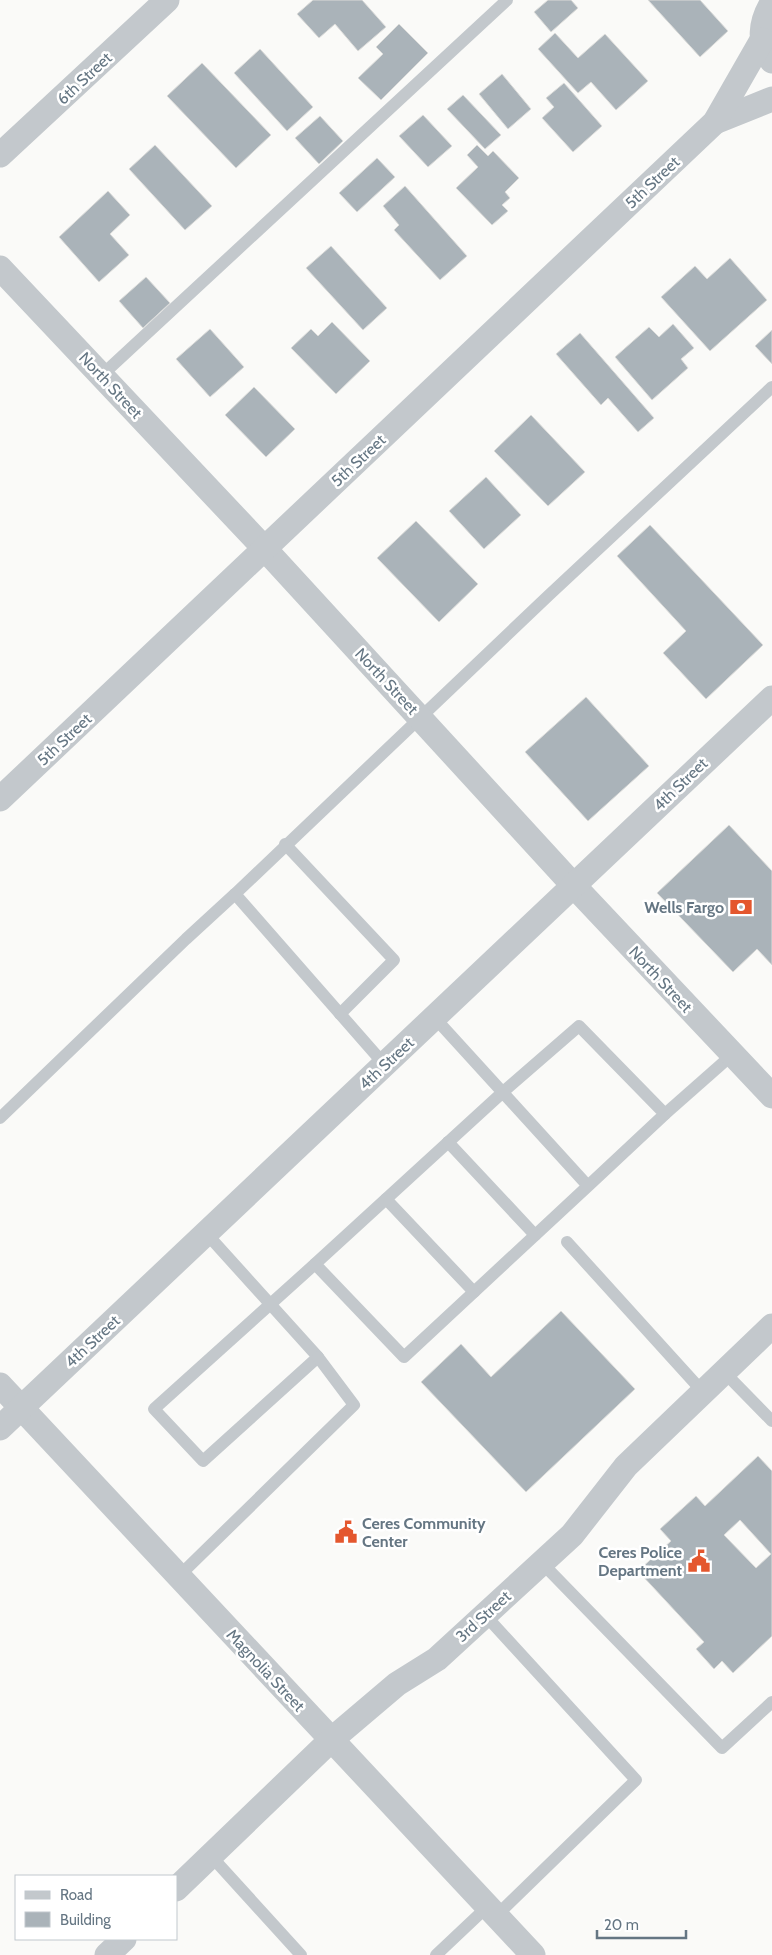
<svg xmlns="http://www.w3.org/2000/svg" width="772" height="1955" font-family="Cabin,sans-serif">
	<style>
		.building { fill: #aab3b9; stroke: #dcdcda; fill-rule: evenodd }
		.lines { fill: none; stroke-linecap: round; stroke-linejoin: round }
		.service { stroke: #c3c8cc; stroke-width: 12 }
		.minor { stroke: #c3c8cc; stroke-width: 25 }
		.labels { text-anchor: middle; stroke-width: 5; stroke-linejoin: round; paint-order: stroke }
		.street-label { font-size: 16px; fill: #657683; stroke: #fff }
		.poi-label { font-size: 16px; font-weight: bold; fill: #657683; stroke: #fff; text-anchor: end }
	</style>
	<rect width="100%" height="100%" fill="#fafaf8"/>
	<g class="building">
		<path d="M313,0H362L386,27L358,51L335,24L319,38L297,14Z"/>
		<path d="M548,0H571L578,8L551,32L534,12Z"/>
		<path d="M648,0H700L728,31L700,57Z"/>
		<path d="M399,24L428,53L381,100L358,78L383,54L376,47Z"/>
		<path d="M555,33L578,58L605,34L648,81L616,110L591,82L578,93L538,49Z"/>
		<path d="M260,49L313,107L287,131L234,73Z"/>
		<path d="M202,63L271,135L236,168L167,96Z"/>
		<path d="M502,74L531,109L508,129L479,94Z"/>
		<path d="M564,83L602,126L573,152L542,118L554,107L546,98Z"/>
		<path d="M463,95L501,135L485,149L447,109Z"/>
		<path d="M423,115L452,146L428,167L399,136Z"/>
		<path d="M320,116L343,141L319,164L295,138Z"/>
		<path d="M155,145L212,206L185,230L129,169Z"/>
		<path d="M477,145L488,156L493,151L519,178L505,192L510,198L502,205L508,211L492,225L456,188L478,167L467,155Z"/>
		<path d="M377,158L395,177L357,212L339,193Z"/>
		<path d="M405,186L467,256L440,280L394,230L399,225L383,206Z"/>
		<path d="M108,191L130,215L110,234L129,255L99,282L59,237Z"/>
		<path d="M331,246L387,308L363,330L306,268Z"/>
		<path d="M730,258L767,300L710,351L661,297L695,266L707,279Z"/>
		<path d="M146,277L170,303L143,328L119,301Z"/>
		<path d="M332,322L370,361L336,394L291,348L311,329L318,336Z"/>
		<path d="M673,324L694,348L681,359L688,368L652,400L615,357L649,327L659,337Z"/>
		<path d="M210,329L244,367L210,397L176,359Z"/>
		<path d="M772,330V364L755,346Z"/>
		<path d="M580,333L654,418L638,432L608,398L601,405L556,354Z"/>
		<path d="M254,387L295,429L266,457L225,415Z"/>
		<path d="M531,415L585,472L548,506L494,451Z"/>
		<path d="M486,477L521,515L484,549L449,511Z"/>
		<path d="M416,521L478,584L439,622L377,558Z"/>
		<path d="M650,525L763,645L706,699L663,653L686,631L617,556Z"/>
		<path d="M586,697L649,766L588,821L525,752Z"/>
		<path d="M729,825L772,871V965L757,949L733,972L657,893Z"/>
		<path d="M561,1311L635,1389L526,1492L421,1382L461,1344L491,1377Z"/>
		<path d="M758,1456L772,1471V1636L733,1673L722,1661L714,1669L696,1649L704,1642L638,1571L671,1541L660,1529L696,1496L705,1506ZM740,1520L771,1554L756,1568L724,1535Z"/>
	</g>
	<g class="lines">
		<g class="service">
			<path d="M102,375L507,0"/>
			<path d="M285,844L394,960L340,1014"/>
			<path d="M434,1017L588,1186L404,1357L315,1264L503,1092L579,1026L665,1114L588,1186"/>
			<path d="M384,1064L235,894L548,596L772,387"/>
			<path d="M665,1114L733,1054"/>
			<path d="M0,1118L186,939L235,894"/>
			<path d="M448,1142L535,1235"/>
			<path d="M386,1199L474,1292"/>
			<path d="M206,1233L318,1357L203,1461L154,1409L315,1264"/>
			<path d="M567,1242L703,1392"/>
			<path d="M724,1372L772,1421"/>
			<path d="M542,1563L722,1748L772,1702"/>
			<path d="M178,1577L354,1405L318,1357"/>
			<path d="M485,1615L636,1780L496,1916"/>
			<path d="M211,1856L301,1955"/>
			<path d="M436,1955L488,1906"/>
		</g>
		<g class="minor">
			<path d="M772,3C761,21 757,43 772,61"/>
			<path d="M715,122L772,99"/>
			<path d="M0,155L167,0"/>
			<path d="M0,268L264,548L574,886L772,1096"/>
			<path d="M0,799L715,122L762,40"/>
			<path d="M0,1385L533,1955"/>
			<path d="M0,1428L772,698"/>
			<path d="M176,1889L331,1740L397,1684L437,1659L572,1535L626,1466L772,1326"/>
			<path d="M107,1955L124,1939"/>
		</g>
	</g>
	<defs>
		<symbol id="bank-bare" viewBox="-9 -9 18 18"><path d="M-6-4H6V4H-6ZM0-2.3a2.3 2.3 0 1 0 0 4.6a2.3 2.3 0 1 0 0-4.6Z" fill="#e4572e" stroke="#fff" stroke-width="2.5" paint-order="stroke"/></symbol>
		<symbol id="civic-bare" viewBox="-9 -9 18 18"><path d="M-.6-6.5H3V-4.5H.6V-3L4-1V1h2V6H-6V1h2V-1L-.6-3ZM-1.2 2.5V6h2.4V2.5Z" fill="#e4572e" stroke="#fff" stroke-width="2.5" paint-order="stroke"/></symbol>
	</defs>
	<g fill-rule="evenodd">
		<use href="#bank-bare" x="725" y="891" width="32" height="32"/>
		<use href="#civic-bare" x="330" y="1516" width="32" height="32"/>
		<use href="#civic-bare" x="683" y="1545" width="32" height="32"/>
	</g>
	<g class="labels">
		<g class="street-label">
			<text transform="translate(84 78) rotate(-43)" y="6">6th Street</text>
			<text transform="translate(652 182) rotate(-43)" y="6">5th Street</text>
			<text transform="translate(111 385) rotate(47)" y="6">North Street</text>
			<text transform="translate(358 460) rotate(-43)" y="6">5th Street</text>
			<text transform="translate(387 681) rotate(47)" y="6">North Street</text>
			<text transform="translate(64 739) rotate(-43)" y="6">5th Street</text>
			<text transform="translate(680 784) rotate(-44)" y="6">4th Street</text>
			<text transform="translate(661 979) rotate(47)" y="6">North Street</text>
			<text transform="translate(386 1063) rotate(-43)" y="6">4th Street</text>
			<text transform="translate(92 1341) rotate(-43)" y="6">4th Street</text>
			<text transform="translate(483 1616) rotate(-42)" y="6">3rd Street</text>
			<text transform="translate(266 1670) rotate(47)" y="6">Magnolia Street</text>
		</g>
		<g class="poi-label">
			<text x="724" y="913">Wells Fargo</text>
			<text x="362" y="1529" text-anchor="start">Ceres Community<tspan x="362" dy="18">Center</tspan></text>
			<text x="682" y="1558">Ceres Police<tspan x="682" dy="18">Department</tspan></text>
		</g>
	</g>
	<rect x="15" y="1875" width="162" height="65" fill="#ffffff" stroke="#c1c8cd"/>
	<rect x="25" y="1891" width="25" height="8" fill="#c3c8cc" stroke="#c1c8cd"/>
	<text x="60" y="1900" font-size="15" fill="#657683">Road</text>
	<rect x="25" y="1912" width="25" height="15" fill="#aab3b9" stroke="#c1c8cd"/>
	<text x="60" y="1925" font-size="15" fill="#657683">Building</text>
	<path d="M597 1930v8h89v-8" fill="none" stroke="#657683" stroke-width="2.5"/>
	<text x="604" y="1930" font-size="15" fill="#657683" stroke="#ffffff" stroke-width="4" paint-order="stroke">20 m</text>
</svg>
